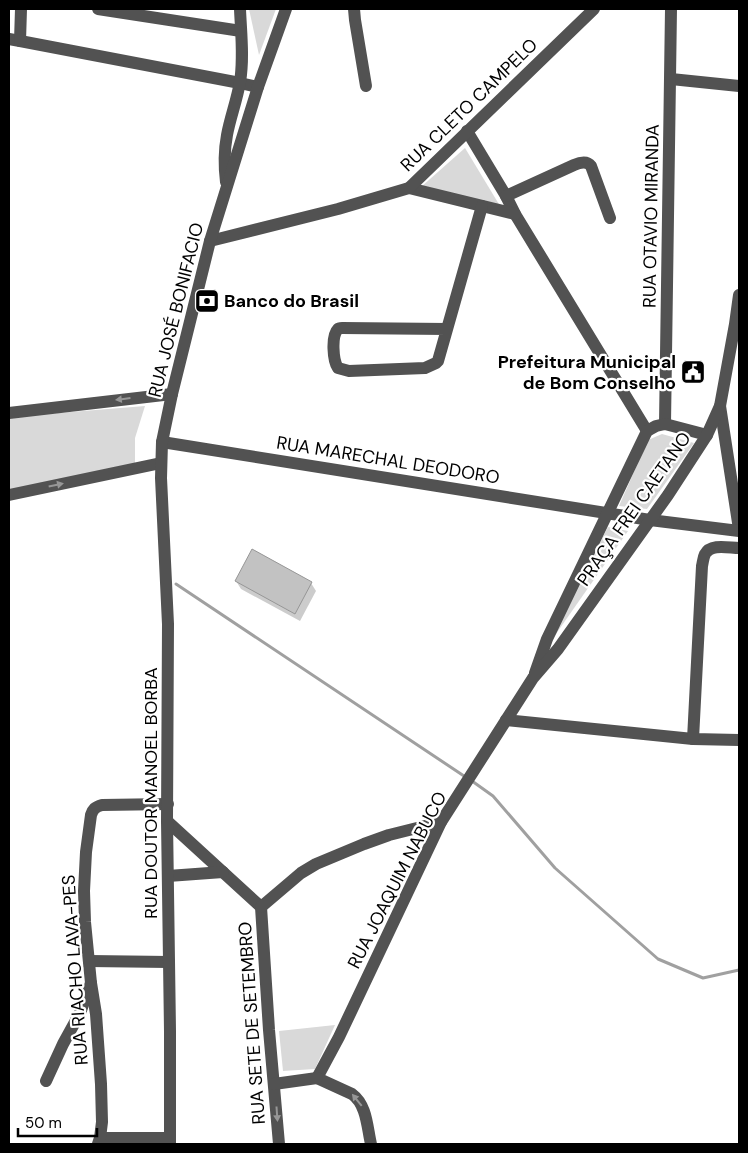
<svg xmlns="http://www.w3.org/2000/svg" width="748" height="1153" font-family="'DM Sans',sans-serif">
	<style>
		.green { fill: #d9d9d9 }
		.shadow { fill: #0003 }
		.lines { fill: none; stroke-linecap: round; stroke-linejoin: round }
		.stream { stroke: #a0a0a0; stroke-width: 3 }
		.building { fill: #c2c2c2; stroke: #969696 }
		.minor { stroke: #525252; stroke-width: 12 }
		.oneway { fill: #979797 }
		.labels { text-anchor: middle; stroke-width: 4.5; stroke-linejoin: round; paint-order: stroke }
		.street-label { font-size: 18px; fill: #000; stroke: #fff }
		.poi-label { font-size: 18px; font-weight: bold; fill: #000; stroke: #fff; text-anchor: start }
	</style>
	<rect width="100%" height="100%" fill="#fff"/>
	<g class="green">
		<path d="M249,9H276L259,55Z"/>
		<path d="M465,148L500,206L421,187Z"/>
		<path d="M145,406L135,438V465L9,491V417Z"/>
		<path d="M662,434L694,443L647,509L619,506L648,440Z"/>
		<path d="M608,527L628,531L544,651Z"/>
		<path d="M335,1025L315,1069L283,1071L279,1031Z"/>
	</g>
	<path class="shadow" d="M253,551L311,583L316,591L300,621L241,589L236,581Z"/>
	<g class="lines">
		<g class="stream">
			<path d="M176,584L467,778"/>
			<path d="M472,781L493,796L555,868L658,959L703,978L739,970"/>
		</g>
	</g>
	<path class="building" d="M252,549L312,582L295,614L235,581Z"/>
	<g class="lines">
		<g class="minor">
			<path d="M98,9L241,31"/>
			<path d="M354,9L355,20L366,86"/>
			<path d="M9,39L20,41L240,83L258,87"/>
			<path d="M20,41L21,9"/>
			<path d="M671,79L739,86"/>
			<path d="M467,131L506,196L515,214L647,431"/>
			<path d="M226,182C224,166 224,151 227,135C230,118 237,100 240,82C244,58 241,33 240,9"/>
			<path d="M409,188L515,214"/>
			<path d="M506,196L574,165C581,162 587,161 591,166L610,218"/>
			<path d="M210,241L338,209L409,188L594,9"/>
			<path d="M447,329L342,328C340,328 339,328 338,329C331,336 333,361 338,368L349,371L425,368L436,363L438,361L482,206"/>
			<path d="M720,406L739,529"/>
			<path d="M9,413L172,394"/>
			<path d="M665,424L671,9"/>
			<path d="M162,442L650,520L739,531"/>
			<path d="M9,495L161,463"/>
			<path d="M535,673L547,639L647,431L656,426L665,424L707,435"/>
			<path d="M506,720L693,739L739,740"/>
			<path d="M693,739L702,566C703,562 703,558 705,554C711,543 729,548 739,548"/>
			<path d="M167,821L261,907L269,1030L279,1144"/>
			<path d="M168,876L223,872"/>
			<path d="M261,907L301,873L316,864L364,844L389,835L441,822"/>
			<path d="M89,961L169,962"/>
			<path d="M317,1078L339,1037L441,822L533,678L558,649L668,495L707,435L720,406L735,324L739,295"/>
			<path d="M317,1078L352,1094C367,1105 367,1127 371,1144"/>
			<path d="M46,1081L63,1044L80,1013L91,983"/>
			<path d="M274,1084L317,1078"/>
			<path d="M100,1138H170"/>
			<path d="M98,1144L100,1138L102,1122L101,1084L96,1014L91,983L85,922L84,891L86,852L91,815C93,809 95,807 102,805L168,804"/>
			<path d="M170,1144V1031L167,821L168,624L161,478L162,442L172,394L210,241L258,87L286,9"/>
		</g>
	</g>
	<defs><path id="oneway-solid" d="M-6-.8H1V-3.2L6.5 0L1 3.2V.8H-6Z" transform="scale(1.25)"/></defs>
	<g class="oneway">
		<use href="#oneway-solid" transform="translate(123 399) rotate(173)"/>
		<use href="#oneway-solid" transform="translate(56 485) rotate(-12)"/>
		<use href="#oneway-solid" transform="translate(357 1100) rotate(-129)"/>
		<use href="#oneway-solid" transform="translate(277 1114) rotate(86)"/>
	</g>
	<defs>
		<symbol id="bank-square" viewBox="-11 -11 22 22"><rect x="-9" y="-9" width="18" height="18" rx="4" fill="#000" stroke="#fff"/><path d="M-6-4H6V4H-6ZM0-2.3a2.3 2.3 0 1 0 0 4.6a2.3 2.3 0 1 0 0-4.6Z" fill="#fff"/></symbol>
		<symbol id="civic-square" viewBox="-11 -11 22 22"><rect x="-9" y="-9" width="18" height="18" rx="4" fill="#000" stroke="#fff"/><path d="M-.6-6.5H3V-4.5H.6V-3L4-1V1h2V6H-6V1h2V-1L-.6-3ZM-1.2 2.5V6h2.4V2.5Z" fill="#fff"/></symbol>
	</defs>
	<g fill-rule="evenodd">
		<use href="#bank-square" x="193" y="287" width="28" height="28"/>
		<use href="#civic-square" x="679" y="358" width="28" height="28"/>
	</g>
	<g class="labels">
		<g class="street-label">
			<text transform="translate(469 105) rotate(-44)" y="6">RUA CLETO CAMPELO</text>
			<text transform="translate(651 216) rotate(-89)" y="6">RUA OTAVIO MIRANDA</text>
			<text transform="translate(176 310) rotate(-76)" y="6">RUA JOSÉ BONIFACIO</text>
			<text transform="translate(388 460) rotate(9)" y="6">RUA MARECHAL DEODORO</text>
			<text transform="translate(634 509) rotate(-55)" y="6">PRAÇA FREI CAETANO</text>
			<text transform="translate(151 793) rotate(-90)" y="6">RUA DOUTOR MANOEL BORBA</text>
			<text transform="translate(397 880) rotate(-63)" y="6">RUA JOAQUIM NABUCO</text>
			<text transform="translate(75 970) rotate(-94)" y="6">RUA RIACHO LAVA-PES</text>
			<text transform="translate(252 1023) rotate(-94)" y="6">RUA SETE DE SETEMBRO</text>
		</g>
		<g class="poi-label">
			<text x="224" y="307">Banco do Brasil</text>
			<text x="676" y="368" text-anchor="end">Prefeitura Municipal<tspan x="676" dy="21">de Bom Conselho</tspan></text>
		</g>
	</g>
	<rect width="748" height="1153" fill="none" stroke="#000000" stroke-width="20"/>
	<path d="M18 1128v8h79v-8" fill="none" stroke="#000000" stroke-width="2.5"/>
	<text x="25" y="1128" font-size="15" fill="#000000" stroke="#ffffff" stroke-width="4" paint-order="stroke">50 m</text>
</svg>
